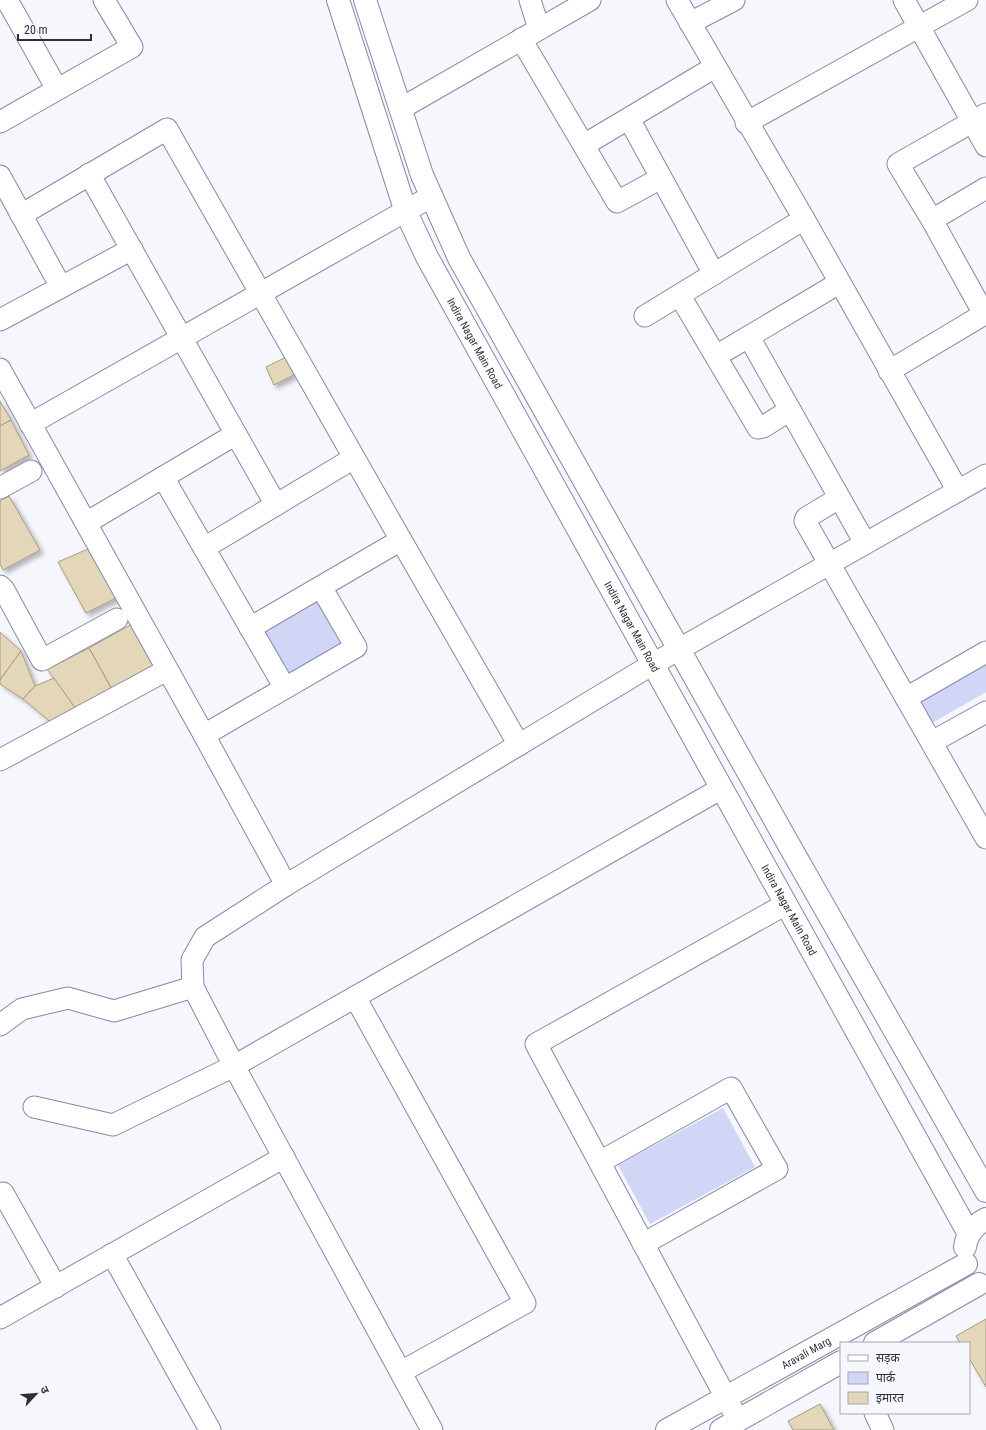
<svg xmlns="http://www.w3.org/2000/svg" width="986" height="1430" font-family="'Roboto Condensed','Noto Sans Devanagari',sans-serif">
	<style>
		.green { fill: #d1d5f6 }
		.building { fill: #e4d7b9; stroke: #a79b7e; filter: url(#shadow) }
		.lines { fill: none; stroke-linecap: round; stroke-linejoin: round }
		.minor-casing { stroke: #8689a6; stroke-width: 23 }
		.tertiary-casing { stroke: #8689a6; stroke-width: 24 }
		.minor { stroke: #fff; stroke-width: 21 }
		.tertiary { stroke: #fff; stroke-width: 22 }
		.labels { text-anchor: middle; stroke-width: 3.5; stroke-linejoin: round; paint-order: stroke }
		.street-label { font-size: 11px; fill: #2e2f3b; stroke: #f6f7fd }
	</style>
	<defs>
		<filter id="shadow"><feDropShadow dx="3.5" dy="3.5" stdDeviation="2" flood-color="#0004"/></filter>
	</defs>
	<rect width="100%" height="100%" fill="#f6f7fd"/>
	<g class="green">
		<path d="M319,601L348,649L290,683L261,635Z"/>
		<path d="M986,641V692L925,727L903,688Z"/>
		<path d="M723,1108L755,1167L650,1224L618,1165Z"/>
	</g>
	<g class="building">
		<path d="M286,357L294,375L274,385L266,367Z"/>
		<path d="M0,401L11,420L0,426Z"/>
		<path d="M11,420L29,455L0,471V426Z"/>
		<path d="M9,496L40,550L3,570L0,564V501Z"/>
		<path d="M90,548L118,597L86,613L58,562Z"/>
		<path d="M132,624L158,670L114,693L89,648Z"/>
		<path d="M0,632L21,651L0,680Z"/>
		<path d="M89,648L114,693L78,712L47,669Z"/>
		<path d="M21,651L35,686L23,699L0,684V680Z"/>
		<path d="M54,678L78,712L52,723L23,699L35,686Z"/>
		<path d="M986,1319V1387L969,1358V1343H960L956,1336Z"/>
		<path d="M820,1404L834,1430H793L788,1421Z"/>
	</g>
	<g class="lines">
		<defs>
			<g id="minor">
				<path d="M7,0L57,89"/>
				<path d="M530,0L539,29"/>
				<path d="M677,0L804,219L958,491"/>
				<path d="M904,0L986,146"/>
				<path d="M690,23L734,0"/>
				<path d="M521,39L617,202L661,178"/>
				<path d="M400,109L590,0"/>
				<path d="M629,119L714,274"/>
				<path d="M0,122L132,47L104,0"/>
				<path d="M746,123L967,0"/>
				<path d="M584,145L715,67"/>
				<path d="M89,174L276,505"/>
				<path d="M0,176L61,287"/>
				<path d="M21,215L167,129L401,540L519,745"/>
				<path d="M932,220L986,188"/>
				<path d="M680,296L758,428L763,427L790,410"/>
				<path d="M984,314L932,220L898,164L986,114"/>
				<path d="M645,316L804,219"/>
				<path d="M0,320L132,249"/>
				<path d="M749,337L865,543"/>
				<path d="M716,356L839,283"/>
				<path d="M0,369L204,735L286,885"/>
				<path d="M889,371L986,313"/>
				<path d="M30,424L432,196"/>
				<path d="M163,477L285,688"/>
				<path d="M0,488L31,471"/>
				<path d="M839,498L806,518L805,521L986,838"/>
				<path d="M86,523L236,434"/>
				<path d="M204,548L354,458"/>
				<path d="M0,586L4,590L42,660L117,619"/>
				<path d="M250,628L401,540"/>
				<path d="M906,698L986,652"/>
				<path d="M204,735L356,647L321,587"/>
				<path d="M932,742L986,712"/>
				<path d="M0,760L167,670"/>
				<path d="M355,997L525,1303L401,1372"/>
				<path d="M0,1025L22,1009L68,998L114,1011L193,987"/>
				<path d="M34,1107L113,1125L234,1066L722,788"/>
				<path d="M600,1162L731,1088L777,1169L643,1244"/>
				<path d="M0,1194L3,1193L56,1287"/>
				<path d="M112,1254L210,1430"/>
				<path d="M0,1318L284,1157"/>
				<path d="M875,1413L883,1430"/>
				<path d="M738,1420L536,1044L786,904"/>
				<path d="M432,1430L234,1066L193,987L192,960L205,937L286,885L653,664L986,475"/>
			</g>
			<g id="tertiary">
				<path id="s1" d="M338,0L406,212L427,257L969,1234"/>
				<path d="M365,0L422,175L459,258L789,845L986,1191"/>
				<path d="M965,1247C967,1234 974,1225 986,1219"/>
				<path d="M875,1343L979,1284"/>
				<path id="s2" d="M667,1430L966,1264"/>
				<path d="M721,1430L841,1362"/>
			</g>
		</defs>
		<use href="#minor" class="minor-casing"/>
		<use href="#tertiary" class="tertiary-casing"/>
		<use href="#minor" class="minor"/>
		<use href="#tertiary" class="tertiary"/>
	</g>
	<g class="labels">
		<g class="street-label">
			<text dy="4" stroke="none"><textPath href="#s1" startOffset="371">Indira Nagar Main Road</textPath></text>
			<text dy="4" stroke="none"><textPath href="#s1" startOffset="695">Indira Nagar Main Road</textPath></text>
			<text dy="4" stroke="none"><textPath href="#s1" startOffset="1019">Indira Nagar Main Road</textPath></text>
			<text dy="4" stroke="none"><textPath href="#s2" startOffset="159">Aravali Marg</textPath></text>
		</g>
	</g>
	<rect x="840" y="1342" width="130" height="72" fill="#f6f7fd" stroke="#a6a7af"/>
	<rect x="848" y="1355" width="20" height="6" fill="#ffffff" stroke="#a6a7af"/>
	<text x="876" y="1362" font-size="12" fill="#2e2f3b">सड़क</text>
	<rect x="848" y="1372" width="20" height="12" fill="#d1d5f6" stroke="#a6a7af"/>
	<text x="876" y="1382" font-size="12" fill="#2e2f3b">पार्क</text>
	<rect x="848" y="1392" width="20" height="12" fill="#e4d7b9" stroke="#a6a7af"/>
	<text x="876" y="1402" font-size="12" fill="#2e2f3b">इमारत</text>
	<g transform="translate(36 1394) rotate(64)" stroke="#f6f7fd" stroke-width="3" paint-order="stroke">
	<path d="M0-3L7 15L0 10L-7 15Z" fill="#2e2f3b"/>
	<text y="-6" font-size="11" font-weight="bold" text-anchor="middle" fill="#2e2f3b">उ</text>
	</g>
	<path d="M18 34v6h73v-6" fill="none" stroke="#2e2f3b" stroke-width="2"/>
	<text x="24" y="34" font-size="12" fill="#2e2f3b" stroke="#f6f7fd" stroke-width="3" paint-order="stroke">20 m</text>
</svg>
